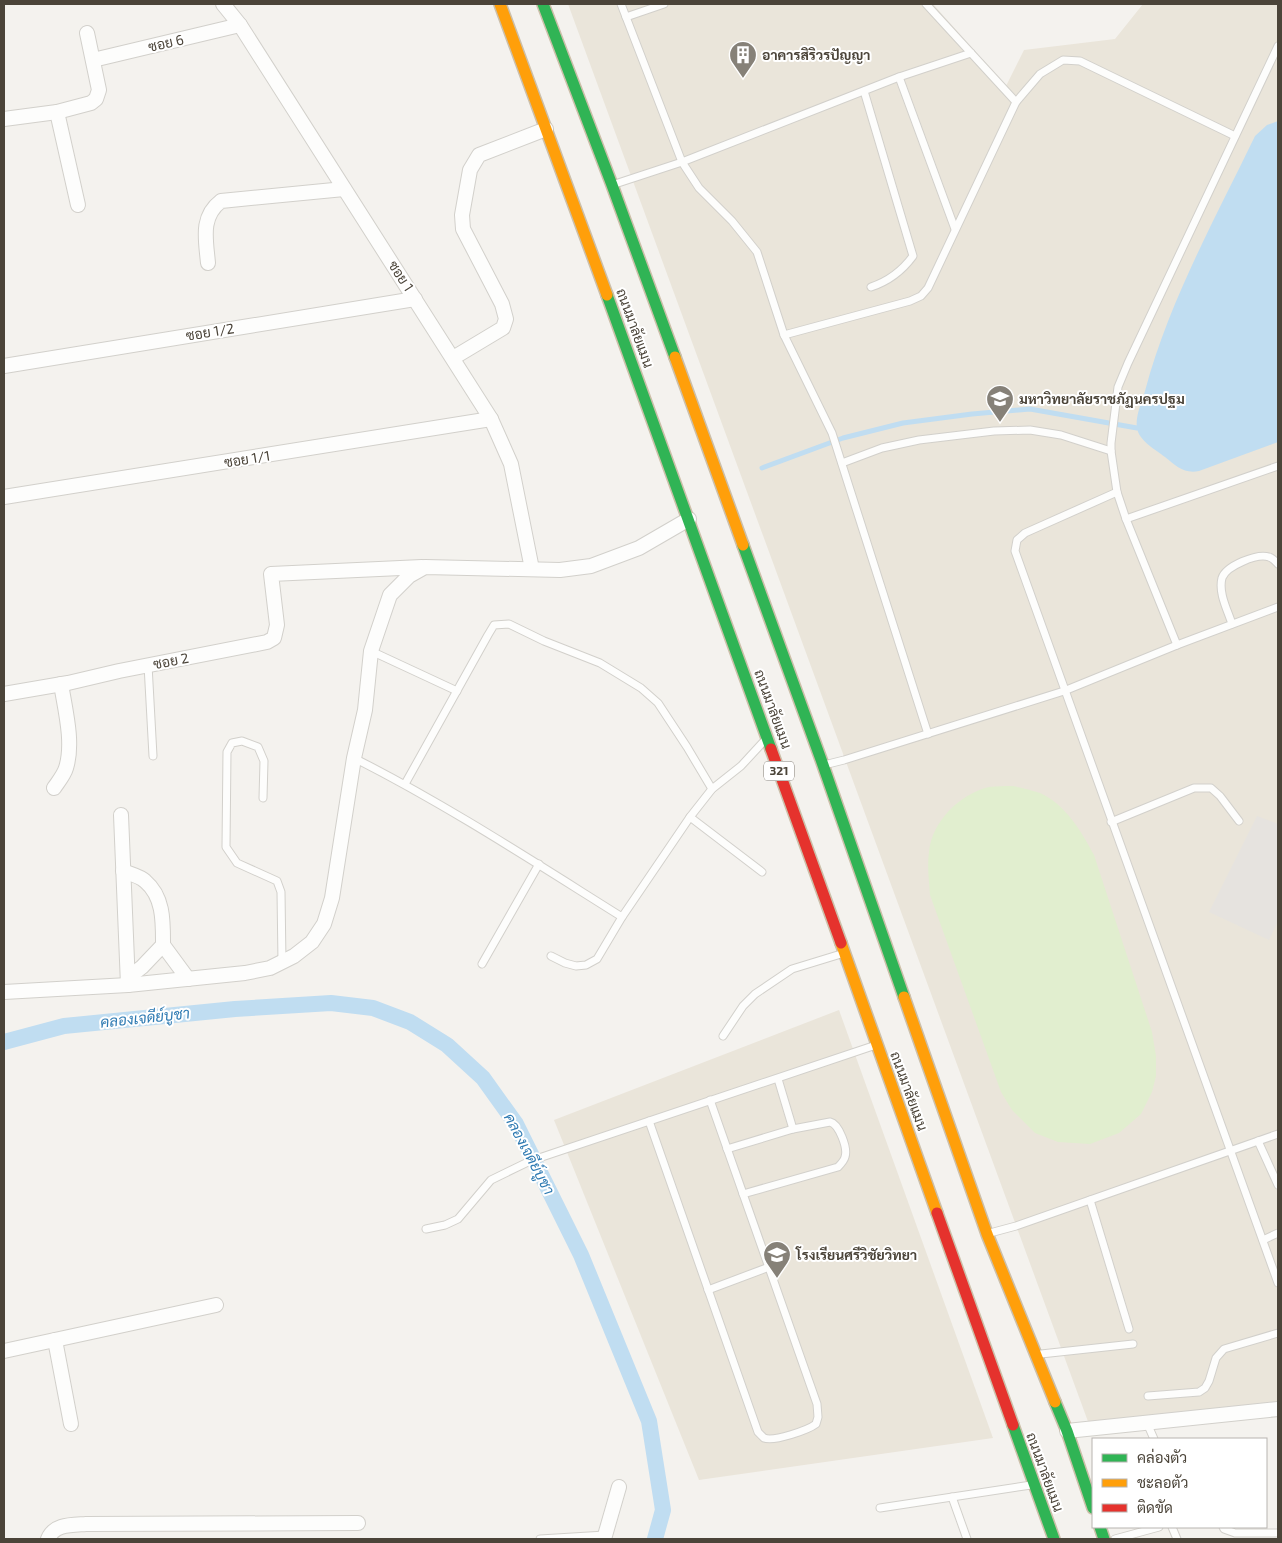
<svg xmlns="http://www.w3.org/2000/svg" width="1282" height="1543" font-family="'Exo 2',Sarabun,sans-serif">
	<style>
		.education { fill: #eae5da }
		.garden { fill: #e1eecf }
		.parking { fill: #e6e3df }
		.water { fill: #c0ddf1 }
		.lines { fill: none; stroke-linecap: round; stroke-linejoin: round }
		.stream { stroke: #c0ddf1; stroke-width: 5 }
		.canal { stroke: #c0ddf1; stroke-width: 16 }
		.lane-casing { stroke: #d2d0cb; stroke-width: 9 }
		.street-casing { stroke: #d2d0cb; stroke-width: 16 }
		.fast-casing { stroke: #ccbfa9; stroke-width: 14 }
		.slow-casing { stroke: #ccbfa9; stroke-width: 14 }
		.jam-casing { stroke: #ccbfa9; stroke-width: 14 }
		.lane { stroke: #fdfdfc; stroke-width: 7 }
		.street { stroke: #fdfdfc; stroke-width: 14 }
		.fast { stroke: #30b455; stroke-width: 11 }
		.slow { stroke: #ff9f0a; stroke-width: 11 }
		.jam { stroke: #e5322d; stroke-width: 11 }
		.labels { text-anchor: middle; stroke-width: 4; stroke-linejoin: round; paint-order: stroke }
		.shield { fill: #fff; stroke: #817c74; stroke-width: 1 }
		.shield-label { font-size: 12px; font-weight: bold; fill: #4b4439 }
		.street-label { font-size: 14px; fill: #4b4439; stroke: #fff }
		.poi-label { font-size: 14px; font-weight: bold; fill: #4b4439; stroke: #fff; text-anchor: start }
		.water-label { font-size: 15px; font-style: italic; fill: #2e7ab2; stroke: #fff }
	</style>
	<rect width="100%" height="100%" fill="#f4f2ee"/>
	<g class="education">
		<path d="M568,4H933L1006,86L1024,50L1115,39L1143,4H1278V1407L1090,1427Z"/>
		<path d="M839,1010L993,1438L699,1480L554,1120Z"/>
	</g>
	<path class="garden" d="M1013,786C1022,788 1031,790 1040,793C1065,804 1082,832 1094,855L1152,1032L1156,1056V1076L1152,1092L1141,1114L1119,1133L1090,1144L1058,1142L1035,1133L1012,1110L1001,1092L930,895C929,880 927,866 929,852C932,821 960,794 989,787C997,786 1005,786 1013,786Z"/>
	<path class="parking" d="M1257,816L1278,824V921L1269,940L1209,912Z"/>
	<path class="water" d="M1278,121V442L1199,471C1184,474 1176,466 1165,457C1156,450 1139,441 1137,428C1135,416 1142,402 1145,391C1169,301 1215,219 1255,136L1267,125Z"/>
	<g class="lines">
		<path class="stream" d="M762,468L843,438L903,423L972,414L1030,409L1137,428"/>
		<path class="canal" d="M4,1042L64,1026L235,1009L331,1003L373,1008L410,1022L447,1045L483,1078L516,1124L581,1255L649,1421L663,1510L655,1539"/>
		<defs>
			<g id="lane">
				<path d="M621,4L682,162L699,188L732,221L757,252L784,335L832,433L928,734"/>
				<path d="M926,4L1016,102"/>
				<path d="M626,17L664,4"/>
				<path d="M899,77L955,229"/>
				<path d="M864,91L913,256C902,271 889,281 871,287"/>
				<path d="M615,184L682,162L899,77L971,53"/>
				<path d="M784,335L910,301L921,296L928,288L1016,102L1040,74L1063,60L1080,61L1235,136"/>
				<path d="M842,463L882,448L919,440L994,431L1030,430L1061,435L1111,451"/>
				<path d="M1117,492L1025,533L1017,540L1015,551L1278,1283"/>
				<path d="M1126,519L1278,466"/>
				<path d="M1232,624C1228,611 1218,593 1222,578C1226,566 1257,553 1269,557C1273,558 1276,562 1278,564"/>
				<path d="M1177,645L1126,519L1117,492L1111,451V443L1118,387L1128,363L1278,46"/>
				<path d="M371,651L457,691"/>
				<path d="M148,665L153,756"/>
				<path d="M354,758C447,805 534,862 622,917"/>
				<path d="M828,764L844,760L1064,691L1177,645L1278,607"/>
				<path d="M405,784L488,635L494,625L509,624L544,641L600,663L641,688L658,703L687,747L712,789"/>
				<path d="M263,798L264,761L258,747L242,741L232,743L227,752L226,847L237,863L277,881L281,892L282,962"/>
				<path d="M690,817L762,872"/>
				<path d="M1111,822L1194,788H1211L1220,796L1239,821"/>
				<path d="M551,956L565,963L576,966L586,965L597,959L622,917L690,817L712,789L741,766L764,741"/>
				<path d="M482,964L539,864"/>
				<path d="M723,1036L743,1006L755,994L792,969L841,954"/>
				<path d="M778,1079L793,1129"/>
				<path d="M649,1121L758,1432C759,1433 764,1438 764,1438C774,1442 808,1430 816,1424L818,1417L817,1404L710,1100"/>
				<path d="M1258,1141L1278,1185"/>
				<path d="M727,1149L793,1129L830,1122C839,1124 848,1148 845,1157C844,1161 841,1164 838,1167L743,1194"/>
				<path d="M1090,1200L1129,1329"/>
				<path d="M426,1229L445,1225L458,1219L491,1180L530,1161L873,1046"/>
				<path d="M990,1233L1016,1226L1278,1134"/>
				<path d="M1263,1240L1278,1233"/>
				<path d="M708,1290L769,1267"/>
				<path d="M1041,1354L1133,1344"/>
				<path d="M1148,1396L1199,1392L1205,1388L1209,1381L1216,1358L1224,1349L1278,1333"/>
				<path d="M1147,1423L1154,1439"/>
				<path d="M952,1497L967,1539"/>
				<path d="M880,1508L1031,1485"/>
				<path d="M1172,1527L1177,1539"/>
				<path d="M1223,1527L1224,1529L1235,1533H1278"/>
				<path d="M540,1539L605,1535"/>
				<path d="M1115,1539L1159,1527"/>
			</g>
			<g id="street">
				<path d="M223,4L240,25L491,419L511,464L532,569"/>
				<path d="M93,60L240,25"/>
				<path d="M57,112L78,205"/>
				<path d="M4,119L57,112L91,103L96,99L99,90L87,33"/>
				<path d="M208,263C206,240 200,217 221,201L344,189"/>
				<path d="M453,358L503,328L506,319L502,304L463,229L462,215L470,170L479,155L546,129"/>
				<path d="M4,366L415,299"/>
				<path d="M4,497L491,419"/>
				<path d="M4,694L68,683L119,671L267,642L274,638L277,625L271,574L422,567"/>
				<path d="M54,788C58,782 64,775 66,768C74,743 65,709 61,684"/>
				<path d="M121,815L128,985"/>
				<path d="M123,871C130,874 140,876 145,881C164,897 163,922 163,945L142,967L129,977"/>
				<path d="M163,945L188,979"/>
				<path d="M4,992L128,985L245,973L270,968L294,956L312,942L324,924L332,898L354,758L365,710L371,651L390,595L409,576L425,567L560,570L591,566L639,548L689,519"/>
				<path d="M55,1340L71,1424"/>
				<path d="M4,1351L216,1305"/>
				<path d="M1067,1431L1278,1409"/>
				<path d="M48,1539C54,1524 71,1525 86,1524L358,1523"/>
				<path d="M604,1539L619,1487"/>
			</g>
			<g id="fast">
				<path d="M543,4L612,185L675,357"/>
				<path d="M607,295L771,749"/>
				<path d="M743,545L823,765L904,997"/>
				<path d="M1055,1402L1067,1431L1093,1508"/>
				<path d="M1013,1425L1054,1539"/>
				<path d="M1100,1527L1104,1539"/>
			</g>
			<g id="slow">
				<path d="M500,4L607,295"/>
				<path d="M675,357L743,545"/>
				<path d="M841,943L937,1213"/>
				<path d="M904,997L987,1234L1055,1402"/>
			</g>
			<g id="jam">
				<path d="M771,749L841,943"/>
				<path d="M937,1213L1013,1425"/>
			</g>
		</defs>
		<use href="#lane" class="lane-casing"/>
		<use href="#street" class="street-casing"/>
		<use href="#fast" class="fast-casing"/>
		<use href="#slow" class="slow-casing"/>
		<use href="#jam" class="jam-casing"/>
		<use href="#lane" class="lane"/>
		<use href="#street" class="street"/>
		<use href="#fast" class="fast"/>
		<use href="#slow" class="slow"/>
		<use href="#jam" class="jam"/>
	</g>
	<defs>
		<symbol id="building-pin" viewBox="-11 -11 22 30"><path d="M0 17L-7.5 6A9.5 9.5 0 1 1 7.5 6Z" fill="#868178" stroke="#fff"/><path d="M-4-6H4V6H1V3H-1V6H-4ZM-2.5-4.3h1.7v1.8h-1.7ZM.8-4.3h1.7v1.8H.8ZM-2.5-1h1.7V.8h-1.7ZM.8-1h1.7V.8H.8Z" fill="#fff"/></symbol>
		<symbol id="university-pin" viewBox="-11 -11 22 30"><path d="M0 17L-7.5 6A9.5 9.5 0 1 1 7.5 6Z" fill="#868178" stroke="#fff"/><path d="M0-5L7-2L0 1L-7-2ZM-4 1L0 2.5L4 1V4Q0 6-4 4Z" fill="#fff"/></symbol>
		<symbol id="school-pin" viewBox="-11 -11 22 30"><path d="M0 17L-7.5 6A9.5 9.5 0 1 1 7.5 6Z" fill="#868178" stroke="#fff"/><path d="M0-5L7-2L0 1L-7-2ZM-4 1L0 2.5L4 1V4Q0 6-4 4Z" fill="#fff"/></symbol>
	</defs>
	<g fill-rule="evenodd">
		<use href="#building-pin" x="727" y="39" width="32" height="43"/>
		<use href="#university-pin" x="984" y="383" width="32" height="43"/>
		<use href="#school-pin" x="761" y="1239" width="32" height="43"/>
	</g>
	<g class="labels">
		<rect class="shield" x="764" y="761.5" width="30" height="19" rx="4"/>
		<g class="shield-label">
			<text x="779" y="775">321</text>
		</g>
		<g class="street-label">
			<text transform="translate(166 43) rotate(-13)" y="5">ซอย 6</text>
			<text transform="translate(401 276) rotate(57)" y="5">ซอย 1</text>
			<text transform="translate(635 328) rotate(70)" y="5">ถนนมาลัยแมน</text>
			<text transform="translate(210 332) rotate(-9)" y="5">ซอย 1/2</text>
			<text transform="translate(247 459) rotate(-9)" y="5">ซอย 1/1</text>
			<text transform="translate(171 661) rotate(-11)" y="5">ซอย 2</text>
			<text transform="translate(773 709) rotate(70)" y="5">ถนนมาลัยแมน</text>
			<text transform="translate(909 1091) rotate(70)" y="5">ถนนมาลัยแมน</text>
			<text transform="translate(1045 1472) rotate(70)" y="5">ถนนมาลัยแมน</text>
		</g>
		<g class="poi-label">
			<text x="762" y="60">อาคารสิริวรปัญญา</text>
			<text x="1019" y="404">มหาวิทยาลัยราชภัฏนครปฐม</text>
			<text x="796" y="1260">โรงเรียนศรีวิชัยวิทยา</text>
		</g>
		<g class="water-label">
			<text transform="translate(145 1018) rotate(-6)" y="5">คลองเจดีย์บูชา</text>
			<text transform="translate(529 1154) rotate(62)" y="5">คลองเจดีย์บูชา</text>
		</g>
	</g>
	<rect width="1282" height="1543" fill="none" stroke="#4b4439" stroke-width="10"/>
	<rect x="1092" y="1438" width="175" height="90" fill="#ffffff" stroke="#b7b4b0"/>
	<rect x="1102" y="1454" width="25" height="8" fill="#30b455" stroke="#b7b4b0"/>
	<text x="1137" y="1463" font-size="15" fill="#4b4439">คล่องตัว</text>
	<rect x="1102" y="1479" width="25" height="8" fill="#ff9f0a" stroke="#b7b4b0"/>
	<text x="1137" y="1488" font-size="15" fill="#4b4439">ชะลอตัว</text>
	<rect x="1102" y="1504" width="25" height="8" fill="#e5322d" stroke="#b7b4b0"/>
	<text x="1137" y="1513" font-size="15" fill="#4b4439">ติดขัด</text>
</svg>
